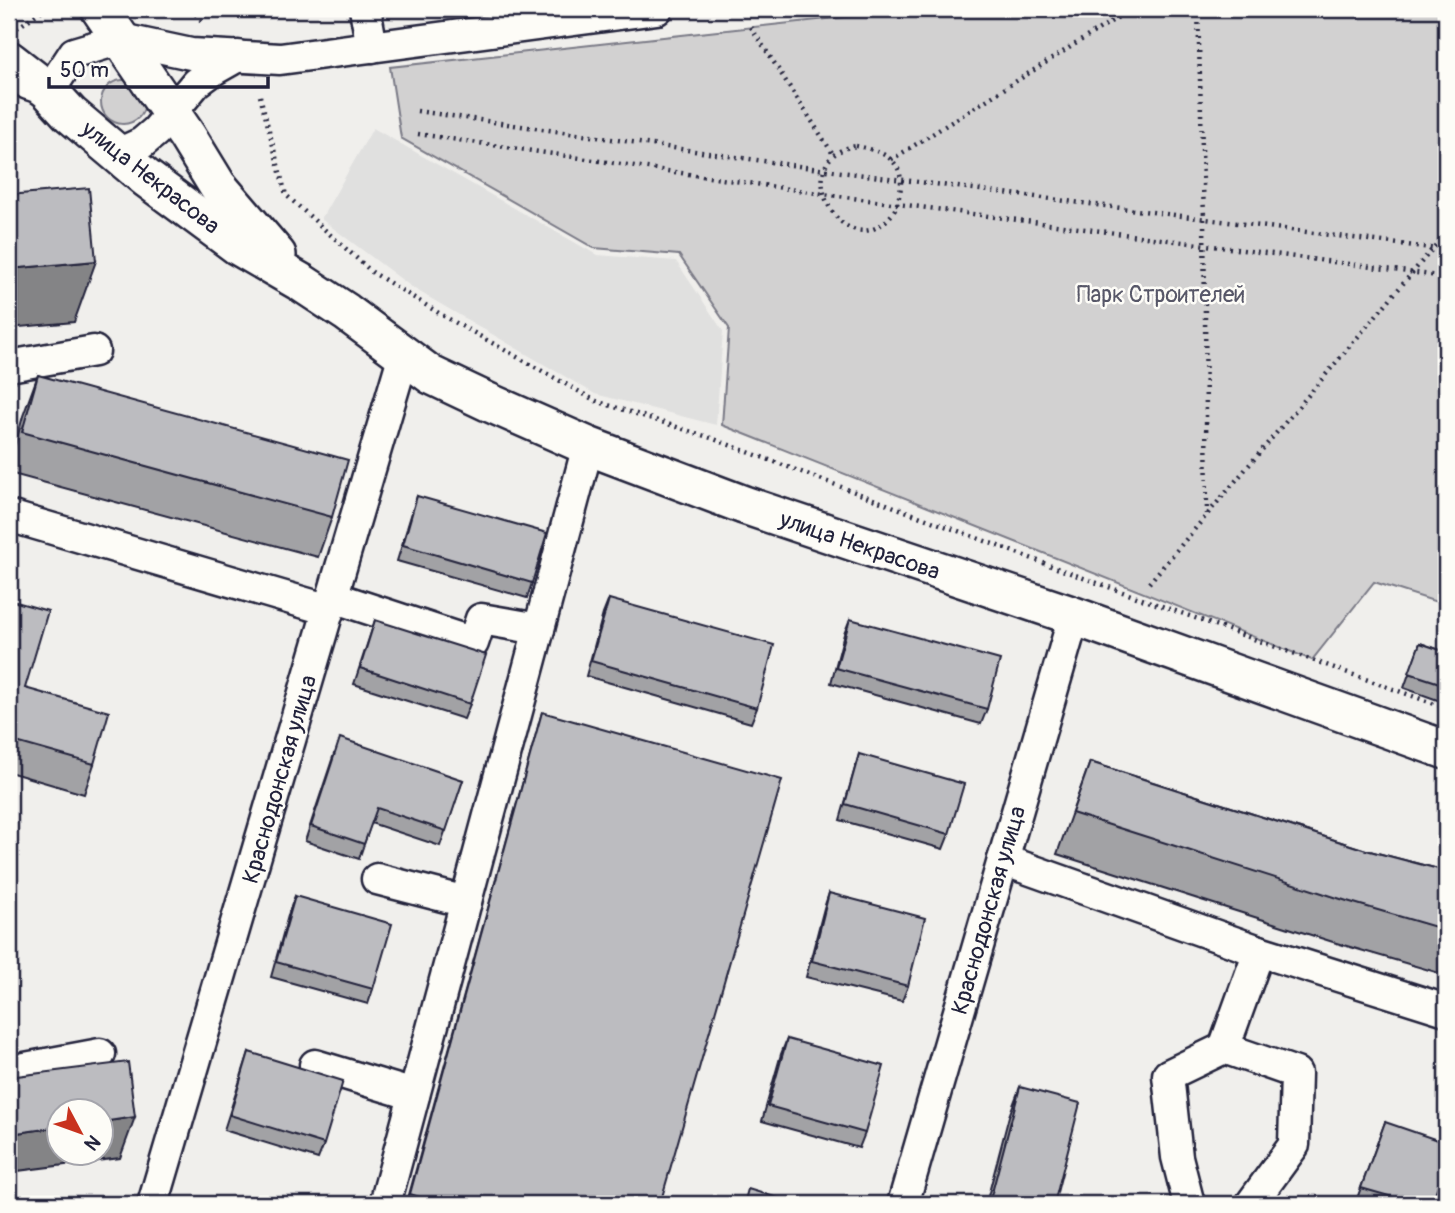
<svg xmlns="http://www.w3.org/2000/svg" width="1455" height="1213" font-family="Pangolin,sans-serif">
	<style>
		.built { fill: #e0e0df }
		.green { fill: #d2d1d1; stroke: #7a7a86; stroke-width: 2 }
		.lines { fill: none; stroke-linecap: round; stroke-linejoin: round }
		.minor-casing { stroke: #22223b; stroke-width: 35 }
		.major-casing { stroke: #22223b; stroke-width: 42 }
		.path { stroke: #22223b; stroke-width: 4.5; stroke-dasharray: 2 5; stroke-linecap: butt }
		.minor { stroke: #fdfcf7; stroke-width: 30 }
		.major { stroke: #fdfcf7; stroke-width: 37 }
		.wall { fill: #a2a2a5; stroke: #22223b; stroke-width: 2 }
		.shaded-wall { fill: #848486; stroke: #22223b; stroke-width: 2 }
		.building { fill: #bcbcc0; stroke: #22223b; stroke-width: 2 }
		.labels { text-anchor: middle; stroke-width: 5; stroke-linejoin: round; paint-order: stroke }
		.street-label { font-size: 23px; fill: #22223b; stroke: #fdfcf7 }
		.park-label { font-size: 23px; fill: #575768; stroke: #fdfcf7 }
	</style>
	<rect width="100%" height="100%" fill="#f0efec"/>
	<filter id="ink" filterUnits="userSpaceOnUse"><feTurbulence type="fractalNoise" baseFrequency=".0143" numOctaves="2"/><feDisplacementMap in="SourceGraphic" scale="14" xChannelSelector="R" yChannelSelector="G"/><feConvolveMatrix kernelMatrix="1 2 1 2 8 2 1 2 1" color-interpolation-filters="sRGB"/></filter>
	<g filter="url(#ink)">
		<path class="built" d="M373,128L597,255L676,261L723,331L716,425L595,394L413,288L321,219Z"/>
		<g class="green">
			<path d="M918,9H1446V605L1374,582L1312,660L722,425L729,328L679,255L594,248L401,138L390,67Z"/>
			<circle cx="123" cy="102" r="22"/>
		</g>
		<g class="lines">
			<defs>
				<g id="minor">
					<path d="M365,9L372,47"/>
					<path d="M28,84L49,91L74,53L121,39L191,54L280,59L657,9"/>
					<path d="M118,154L142,143L156,131L196,83L215,69L238,56"/>
					<path d="M9,366L94,351"/>
					<path d="M9,516L329,610"/>
					<path d="M333,597L473,643L481,619L539,629"/>
					<path d="M1003,860L1259,951"/>
					<path d="M377,879L466,902"/>
					<path d="M315,1065L414,1095"/>
					<path d="M9,1071L100,1054"/>
					<path d="M153,1204L404,354"/>
					<path d="M385,1204L588,446"/>
					<path d="M903,1204L1074,616"/>
					<path d="M1189,1204L1177,1157L1168,1075L1224,1048"/>
					<path d="M1251,1204L1294,1145L1296,1073L1224,1048L1259,951L1446,1010"/>
				</g>
				<g id="major">
					<path d="M100,9L187,136L217,185L277,255"/>
					<path d="M9,60L49,91L70,114L146,178L238,246L302,283L346,312L431,375L488,402L588,446L744,505L1074,616L1446,750"/>
				</g>
			</defs>
			<use href="#minor" class="minor-casing"/>
			<use href="#major" class="major-casing"/>
			<g class="path">
				<path d="M191,9L204,24"/>
				<path d="M1198,9L1204,218L1207,514"/>
				<path d="M394,11L406,9"/>
				<path d="M751,27L833,154"/>
				<path d="M17,28L44,9"/>
				<path d="M260,96L286,195L372,272L442,315L596,401L711,438L1078,576L1446,708"/>
				<path d="M417,111L826,170L1446,250"/>
				<path d="M418,134L823,194L1446,277"/>
				<path d="M856,146C883,151 906,160 900,193C898,200 897,207 893,213C845,275 783,156 856,146Z"/>
				<path d="M891,160L1131,9"/>
				<path d="M1149,583L1446,233"/>
			</g>
			<use href="#minor" class="minor"/>
			<use href="#major" class="major"/>
		</g>
		<g class="wall">
			<path d="M38,375L332,517L318,557L9,473V468L23,416Z"/>
			<path d="M417,496L532,583L527,598L397,561Z"/>
			<path d="M609,599L757,708L751,723L586,676L603,614Z"/>
			<path d="M9,600L25,688L94,764L84,794L9,772Z"/>
			<path d="M850,619L987,709L981,724L831,683L844,634Z"/>
			<path d="M375,620L470,704L464,719L354,684Z"/>
			<path d="M1420,643L1446,652V703L1404,688Z"/>
			<path d="M542,712L660,1204H414L407,1202Z"/>
			<path d="M334,754L463,780L440,846L371,823L359,859L305,841Z"/>
			<path d="M859,754L949,834L943,849L840,820Z"/>
			<path d="M1090,762L1366,850L1446,871V975L1333,942L1057,854Z"/>
			<path d="M829,893L908,986L902,1001L806,977L824,908Z"/>
			<path d="M295,896L373,989L368,1004L271,977L289,912Z"/>
			<path d="M787,1039L865,1133L859,1148L762,1121L781,1054Z"/>
			<path d="M249,1052L324,1144L318,1159L224,1130Z"/>
			<path d="M1020,1087L1054,1204H986L1009,1116Z"/>
			<path d="M1385,1122L1432,1204H1355Z"/>
		</g>
		<g class="shaded-wall">
			<path d="M96,261L74,322L9,328V269Z"/>
			<path d="M135,1117L120,1158L9,1172V1134L60,1127V1153H102V1122Z"/>
		</g>
		<g class="building">
			<path d="M89,188L96,261L9,269V195Z"/>
			<path d="M38,375L348,460L332,517L22,432Z"/>
			<path d="M417,496L547,533L532,583L403,545Z"/>
			<path d="M609,599L774,645L757,708L591,661Z"/>
			<path d="M9,600L48,611L25,688L109,712L94,764L9,740Z"/>
			<path d="M850,619L1000,660L987,709L836,668Z"/>
			<path d="M375,620L486,655L470,704L360,668Z"/>
			<path d="M1420,643L1446,652V685L1409,673Z"/>
			<path d="M542,712L782,780L660,1204H441L410,1194Z"/>
			<path d="M340,738L463,780L446,831L377,808L364,844L311,826Z"/>
			<path d="M859,754L964,784L949,834L845,804Z"/>
			<path d="M1090,762L1366,850L1446,871V930L1347,901L1072,813Z"/>
			<path d="M829,893L925,918L908,986L812,961Z"/>
			<path d="M295,896L392,924L373,989L276,962Z"/>
			<path d="M787,1039L884,1066L865,1133L768,1106Z"/>
			<path d="M249,1052L343,1081L324,1144L230,1115Z"/>
			<path d="M128,1062L135,1117L102,1122V1111H60V1127L9,1134V1077Z"/>
			<path d="M1020,1087L1080,1103L1054,1204H989Z"/>
			<path d="M1385,1122L1446,1143V1159L1432,1204H1417L1361,1188Z"/>
			<path d="M748,1189L798,1204H744Z"/>
		</g>
	</g>
	<g class="labels">
		<g class="street-label">
			<text transform="translate(151 177) rotate(38)" y="8">улица Некрасова</text>
			<text transform="translate(860 545) rotate(19)" y="8">улица Некрасова</text>
			<text transform="translate(279 779) rotate(-74)" y="8">Краснодонская улица</text>
			<text transform="translate(988 910) rotate(-74)" y="8">Краснодонская улица</text>
		</g>
		<g class="park-label">
			<text x="1161" y="302">Парк Строителей</text>
		</g>
	</g>
	<rect width="1455" height="1213" fill="none" stroke="#fdfcf7" stroke-width="35"/>
	<rect x="18" y="18" width="1420" height="1178" fill="none" stroke="#22223b" stroke-width="2.5" filter="url(#ink)"/>
	<g transform="translate(80 1132) rotate(131)"><circle r="33" fill="#fdfcf7" stroke="#a5a5ac" stroke-width="2"/>
	<path d="M0-5L12 26L0 18L-12 26Z" fill="#c8321e"/>
	<text y="-10" font-size="19" font-weight="bold" text-anchor="middle" fill="#22223b">N</text>
	</g>
	<path d="M49 77v10h219v-10" fill="none" stroke="#22223b" stroke-width="3.5"/>
	<text x="60" y="77" font-size="21" fill="#22223b" stroke="#fdfcf7" stroke-width="5" paint-order="stroke">50 m</text>
</svg>
